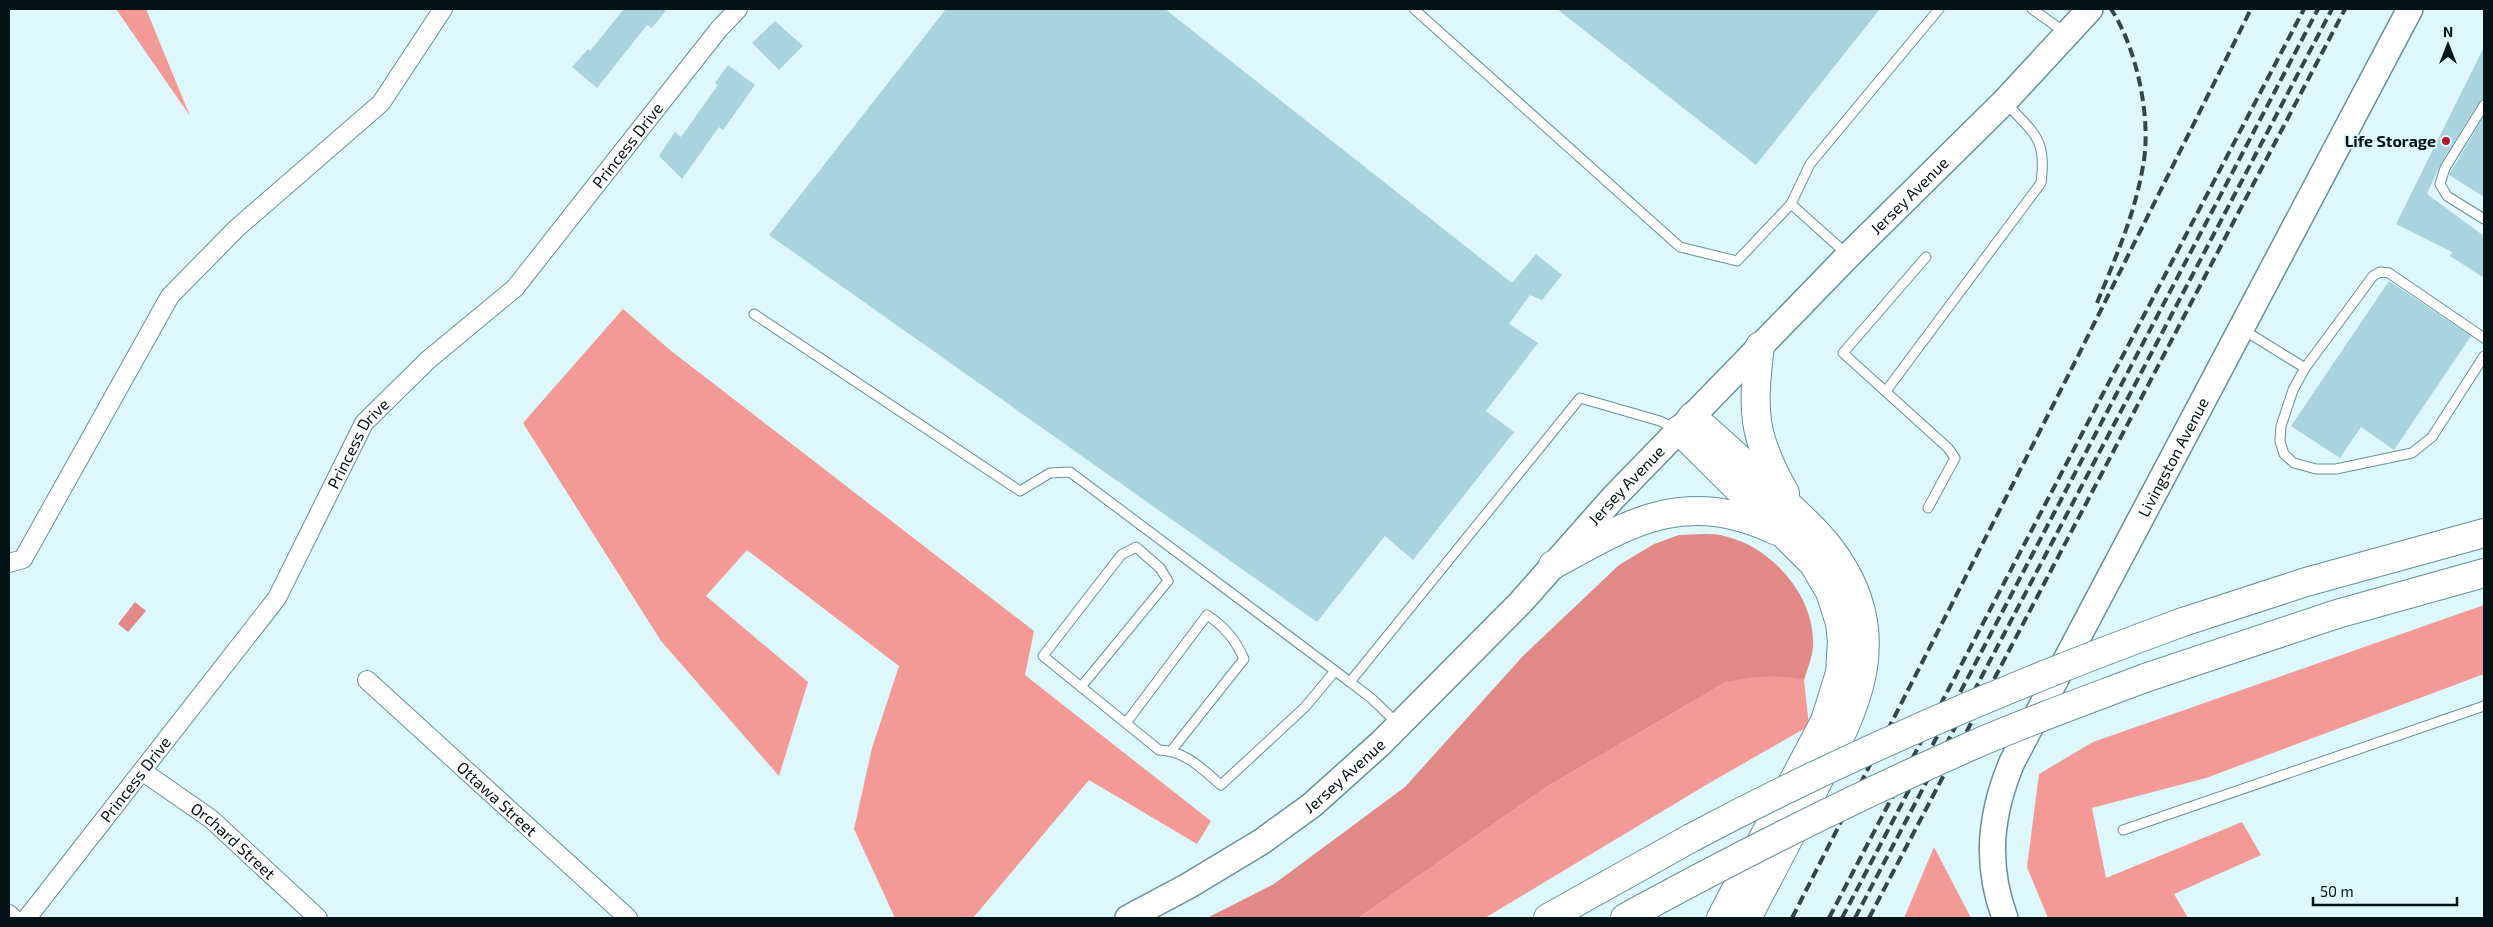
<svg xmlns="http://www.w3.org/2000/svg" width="2493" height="927" font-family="'Exo 2',sans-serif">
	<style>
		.forest { fill: #f39a96 }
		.water { fill: #e08986 }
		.building { fill: #a9d4de }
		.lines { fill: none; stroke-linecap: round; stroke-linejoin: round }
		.lane-casing { stroke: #679099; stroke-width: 11 }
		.street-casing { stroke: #679099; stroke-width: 20 }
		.secondary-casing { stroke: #679099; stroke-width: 28 }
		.highway-casing { stroke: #679099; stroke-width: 30 }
		.lane { stroke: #fff; stroke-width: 9 }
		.street { stroke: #fff; stroke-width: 18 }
		.secondary { stroke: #fff; stroke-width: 25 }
		.highway { stroke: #fff; stroke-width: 28 }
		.rail { stroke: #344649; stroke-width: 4; stroke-dasharray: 10 5; stroke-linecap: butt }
		.highway-bridge-casing { stroke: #679099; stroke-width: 30; stroke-linecap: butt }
		.highway-bridge { stroke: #fff; stroke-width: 28 }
		.poi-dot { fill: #ad192a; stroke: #ddf7fd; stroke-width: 2 }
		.labels { text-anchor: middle; stroke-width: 4; stroke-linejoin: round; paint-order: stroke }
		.poi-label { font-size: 16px; font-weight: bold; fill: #031215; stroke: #ddf7fd; text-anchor: end }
		.street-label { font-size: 16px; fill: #031215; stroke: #ddf7fd }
	</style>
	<rect width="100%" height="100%" fill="#ddf7fd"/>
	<g class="forest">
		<path d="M116,9H146L190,116Z"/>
		<path d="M623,309L670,350L1034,631L1025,675L1211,821L1197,844L1089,780L973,918H895L854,829L872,748L899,666L747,550L706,596L808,682L779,776L661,641L523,423Z"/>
		<path d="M2484,605V674L2206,778L2092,808L2106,878L2242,822L2261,855L2174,894L2188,918H2048L2027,867L2039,774L2093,742Z"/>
		<path d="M1756,675H1782L1804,680L1809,726L1711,782L1485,918H1358L1548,786L1726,682Z"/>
		<path d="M1934,847L1971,918H1904Z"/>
	</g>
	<g class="water">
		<path d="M1679,535C1694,535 1713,532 1728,537C1774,549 1816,598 1813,647C1812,658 1807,670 1804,680C1776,674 1754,676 1726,682L1548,786L1358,918H1207L1274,884L1405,787L1523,656L1619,565L1654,544Z"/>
		<path d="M135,602L146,611L128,632L118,624Z"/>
	</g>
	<g class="building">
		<path d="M624,9H667L652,28L647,25L597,88L572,67L588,49L590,51Z"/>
		<path d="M946,9H1165L1512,283L1536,254L1562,275L1542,300L1530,295L1509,324L1538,343L1486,411L1514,432L1413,560L1385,536L1317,622L769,235Z"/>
		<path d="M1557,9H1880L1756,165Z"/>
		<path d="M775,21L803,46L779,70L752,43Z"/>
		<path d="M2484,47V99L2479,102L2440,165L2427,194L2484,236V278L2450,256L2452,252L2396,224Z"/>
		<path d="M728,65L755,85L723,130L719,127L682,179L659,156L675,132L681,137L718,85L715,83Z"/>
		<path d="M2484,116V197L2449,175Z"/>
		<path d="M2389,281L2471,336L2394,450L2361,427L2340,458L2291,426Z"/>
	</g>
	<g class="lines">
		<defs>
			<g id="lane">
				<path d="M1414,9L1680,247L1737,261L1791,204L1848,255"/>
				<path d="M2032,9L2066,33"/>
				<path d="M2484,105L2445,168L2440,184L2447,196L2484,219"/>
				<path d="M1791,204L1810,164L1939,9"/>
				<path d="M1926,257L1843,353L1948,448L1955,458L1928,508"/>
				<path d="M754,314L1020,491L1050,473L1070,472L1350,682L1580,398L1660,421L1676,429"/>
				<path d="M2242,329L2305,368"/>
				<path d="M2484,338L2389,273L2380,272L2373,276L2305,368L2293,390L2281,426L2280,441L2284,454L2294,463L2316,469H2336L2412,453L2432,437L2484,356"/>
				<path d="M1886,391L2041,183C2047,138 2034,134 2006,103"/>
				<path d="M1350,682L1371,698L1397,723"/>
				<path d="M1081,687L1168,581L1160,568L1136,547L1121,555L1043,656L1159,750C1186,751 1202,769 1221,785L1305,707L1335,671"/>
				<path d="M1126,723L1207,615C1225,627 1235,639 1244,659L1171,751"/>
				<path d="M2123,830L2484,706"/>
			</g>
			<g id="street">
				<path d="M9,563L23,559L170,296L237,228L381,103L443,9"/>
				<path id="s1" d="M367,680L628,918"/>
				<path id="s2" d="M142,771L211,819L318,918"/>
				<path d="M9,914L13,918"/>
				<path id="s3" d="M27,918L277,598L364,423L428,360L515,288L719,29L738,9"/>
			</g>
			<g id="secondary">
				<path id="s4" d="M1128,918L1188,886L1261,842L1312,805L1381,743L1521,602L1613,498L1848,256L2005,101L2090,9"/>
				<path id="s5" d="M2005,918C1985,864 1990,815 2012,762L2410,9"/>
			</g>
			<g id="highway">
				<path d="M1760,346C1752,411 1752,435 1785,493"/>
				<path d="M1692,417C1720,441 1747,466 1773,491C1795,512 1819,532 1836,557C1893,640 1855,709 1815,787C1793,831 1770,874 1747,918"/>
				<path d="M1679,430L1813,563L1830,592L1840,623L1842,641L1840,673L1825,721L1721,918"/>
				<path d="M1553,565C1632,521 1686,488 1777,531"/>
				<path d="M2183,622L2306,582L2484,533"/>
				<path d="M2145,678L2337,614L2484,573"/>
				<path d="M1548,918L1691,838"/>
				<path d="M1625,918L1645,907"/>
			</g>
		</defs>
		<use href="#lane" class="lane-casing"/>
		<use href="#street" class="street-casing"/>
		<use href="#secondary" class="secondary-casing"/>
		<use href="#highway" class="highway-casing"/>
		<use href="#lane" class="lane"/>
		<use href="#street" class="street"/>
		<use href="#secondary" class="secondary"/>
		<use href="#highway" class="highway"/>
		<g class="rail">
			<path d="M2097,303C2115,259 2135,214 2143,166C2152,120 2137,48 2111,9"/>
			<path d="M1792,918L2073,366L2251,9"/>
			<path d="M1829,918L2304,9"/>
			<path d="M1842,918L2318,9"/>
			<path d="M1855,918L2332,9"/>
			<path d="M1869,918L2345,9"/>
		</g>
		<defs>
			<g id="highway-bridge">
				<path d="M1691,838C1851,753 2012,684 2183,622"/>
				<path d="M1645,907C1752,849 1860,795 1971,746C2028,721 2087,700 2145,678"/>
			</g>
		</defs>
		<use href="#highway-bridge" class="highway-bridge-casing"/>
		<use href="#highway-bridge" class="highway-bridge"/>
	</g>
	<circle class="poi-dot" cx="2446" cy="141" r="5"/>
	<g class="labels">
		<g class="poi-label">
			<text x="2436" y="147">Life Storage</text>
		</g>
		<g class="street-label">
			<text dy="6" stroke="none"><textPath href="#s3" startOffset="986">Princess Drive</textPath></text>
			<text dy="6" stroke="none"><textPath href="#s4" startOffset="1070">Jersey Avenue</textPath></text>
			<text dy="6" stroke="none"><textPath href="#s3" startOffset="581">Princess Drive</textPath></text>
			<text dy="6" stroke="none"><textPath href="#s5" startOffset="505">Livingston Avenue</textPath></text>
			<text dy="6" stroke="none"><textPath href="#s4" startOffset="665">Jersey Avenue</textPath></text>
			<text dy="6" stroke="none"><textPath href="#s4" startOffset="260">Jersey Avenue</textPath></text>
			<text dy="6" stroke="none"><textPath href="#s3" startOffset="176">Princess Drive</textPath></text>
			<text dy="6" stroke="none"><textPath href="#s1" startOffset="176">Ottawa Street</textPath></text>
			<text dy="6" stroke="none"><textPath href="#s2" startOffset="115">Orchard Street</textPath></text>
		</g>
	</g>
	<rect width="2493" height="927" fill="none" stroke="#031215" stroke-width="20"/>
	<g transform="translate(2448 45)" stroke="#ddf7fd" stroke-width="4" paint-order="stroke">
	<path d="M0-4L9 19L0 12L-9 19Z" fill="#031215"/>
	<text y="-8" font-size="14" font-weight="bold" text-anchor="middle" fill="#031215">N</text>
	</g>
	<path d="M2313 897v8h144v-8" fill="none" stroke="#031215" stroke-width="2.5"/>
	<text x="2320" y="897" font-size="15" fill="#031215" stroke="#ddf7fd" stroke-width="4" paint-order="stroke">50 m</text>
</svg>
